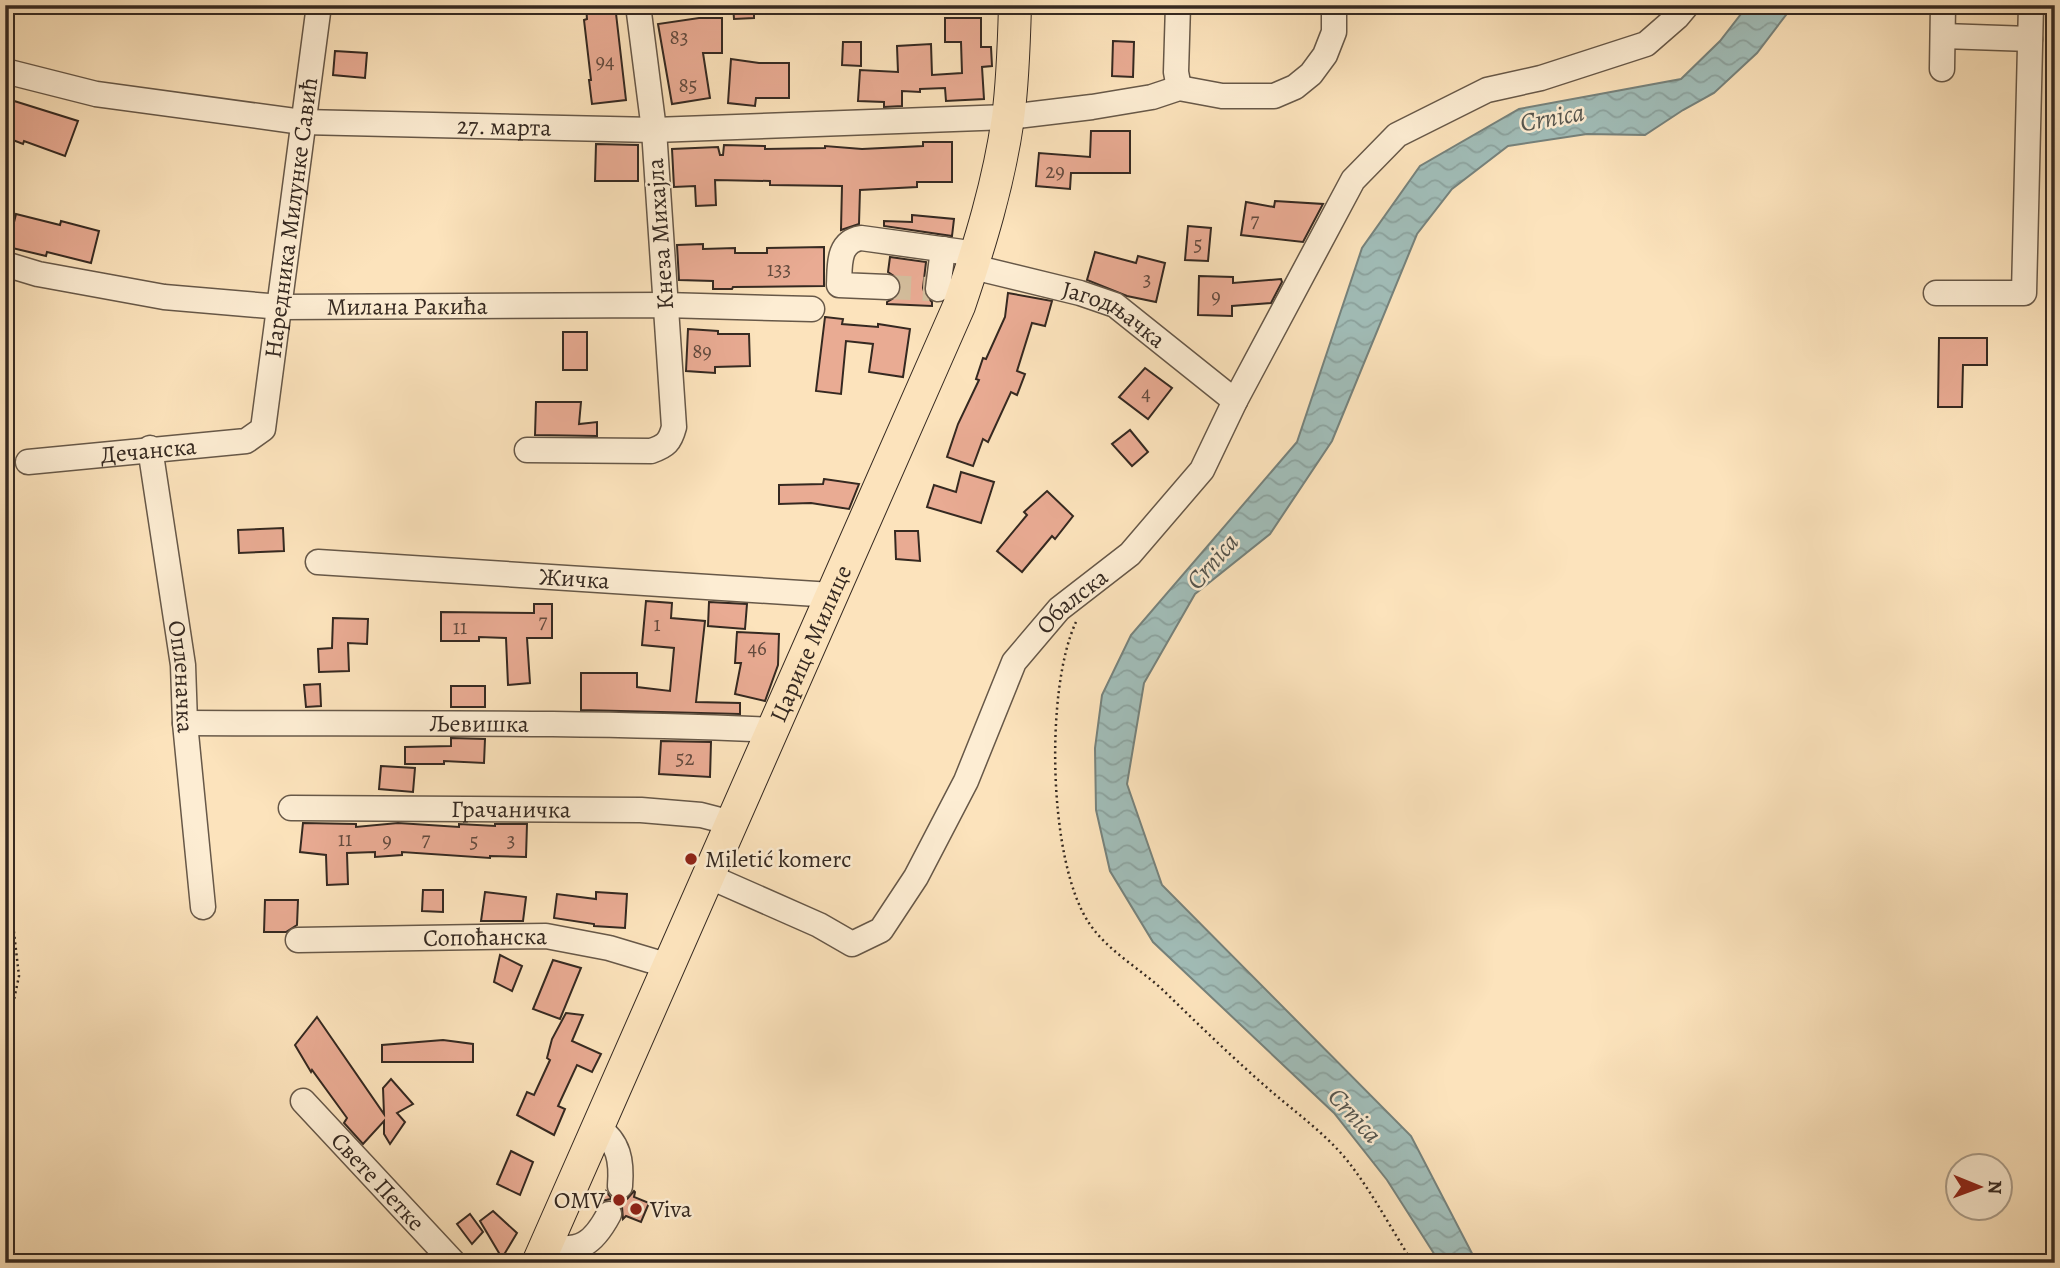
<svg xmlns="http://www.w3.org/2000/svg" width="2060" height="1268" font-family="Alegreya,serif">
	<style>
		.water { fill: url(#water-waves); stroke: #76827c; stroke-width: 2 }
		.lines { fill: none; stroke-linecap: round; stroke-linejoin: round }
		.stream { stroke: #76827c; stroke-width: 5 }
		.building { fill: #e9ab93; stroke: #352921; stroke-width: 2 }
		.minor-tunnel { stroke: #d4be9d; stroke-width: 24; stroke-dasharray: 24 12; stroke-linecap: butt }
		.minor-casing { stroke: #675848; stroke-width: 27 }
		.major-casing { stroke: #352921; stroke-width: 34 }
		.path { stroke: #352921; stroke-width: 2.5; stroke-dasharray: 2 3.5; stroke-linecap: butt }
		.minor { stroke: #fdedd3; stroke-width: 24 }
		.major { stroke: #fce3bc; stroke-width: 32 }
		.poi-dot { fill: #8f2418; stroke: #fdedd3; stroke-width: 2.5 }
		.labels { text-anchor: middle; stroke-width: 5; stroke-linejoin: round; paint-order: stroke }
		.number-label { font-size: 21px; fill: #624a3e }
		.street-label { font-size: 24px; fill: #352921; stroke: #fdedd3 }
		.poi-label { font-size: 24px; fill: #352921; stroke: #fdedd3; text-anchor: start }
		.water-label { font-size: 26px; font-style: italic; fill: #55554e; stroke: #fdedd3 }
	</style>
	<defs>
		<pattern id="water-waves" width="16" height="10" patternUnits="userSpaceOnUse" patternTransform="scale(1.75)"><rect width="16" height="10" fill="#a1bdb8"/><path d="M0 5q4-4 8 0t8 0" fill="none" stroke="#8ba29e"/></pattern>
	</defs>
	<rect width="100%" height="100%" fill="#fce3bc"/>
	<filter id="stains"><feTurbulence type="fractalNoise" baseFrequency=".00286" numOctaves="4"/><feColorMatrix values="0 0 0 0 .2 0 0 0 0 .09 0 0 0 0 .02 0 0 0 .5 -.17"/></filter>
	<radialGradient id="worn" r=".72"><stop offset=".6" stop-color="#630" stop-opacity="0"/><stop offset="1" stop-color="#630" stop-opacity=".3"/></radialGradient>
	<path class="water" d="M1748,5H1791L1789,11L1757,53L1714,93L1683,110L1645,135L1587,134L1508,146L1452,189L1417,234L1332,441L1270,534L1195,594L1144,683L1127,784L1162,885L1411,1136L1477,1263H1440L1387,1180L1334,1113L1153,942L1110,871L1096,810L1095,748L1102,695L1131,635L1297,442L1362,248L1420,166L1519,109L1681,79L1720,41Z"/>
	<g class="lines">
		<path class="stream" d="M2055,344L2052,359L2055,372"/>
	</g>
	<g class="building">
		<path d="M586,5H615L626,100L592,104L589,80H591L584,20L587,19Z"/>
		<path d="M733,5H754V18L734,19Z"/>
		<path d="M699,18H722V53H703L710,98L672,104L658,24Z"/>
		<path d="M945,18H981V47H991L992,66L982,67L984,99L946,101L945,88L920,89V92L902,91V106L884,107V102L858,101L860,70L898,72L897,46L931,44L932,75L962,73L961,42H945Z"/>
		<path d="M1113,41L1134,42L1133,77L1112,76Z"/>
		<path d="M843,42H861V66L842,65Z"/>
		<path d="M335,51L367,53L365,78L333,75Z"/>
		<path d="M731,59L759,63H789V98H756L755,106L728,103Z"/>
		<path d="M11,100L78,121L65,156L24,141L23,144L5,137V116Z"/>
		<path d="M1091,131H1130V173H1071L1070,189L1036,186L1039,153L1090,157Z"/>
		<path d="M923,142H952V182H917V187L860,190L859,224L841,230L842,186L770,185V181L715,180L716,205L696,206L695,186L674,187L672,149L718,147L720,155H723L724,145L765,146V149L825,148V146L862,149L923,146Z"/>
		<path d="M596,144L638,145V181H595Z"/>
		<path d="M1275,201L1323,204L1303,242L1241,235L1246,202L1274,207Z"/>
		<path d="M16,214L60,225L61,221L99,231L91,263L47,252L46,256L8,247Z"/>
		<path d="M912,215L954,219L952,236L884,226V221L912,222Z"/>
		<path d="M1188,226L1211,228L1208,261L1185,260Z"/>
		<path d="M703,244V249L735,248V253H767V248L824,247V286L733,287L732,289H713V281L679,280L677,245Z"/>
		<path d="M1095,252L1136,263L1138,256L1165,263L1156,302L1127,296L1087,280Z"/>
		<path d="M890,257L926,262L923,288L925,295L932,302V306L887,304V302L899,295L902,288L900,280L888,272Z"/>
		<path d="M1199,276L1233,277V283L1281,279L1282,282L1271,303L1232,306V316L1198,315Z"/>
		<path d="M1008,293L1052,301L1045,326L1032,323L1017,371L1025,374L1017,395L1011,392L988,442L983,439L973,466L947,457L958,424L979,380L976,379L983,358L986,359L1005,317Z"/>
		<path d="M825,317L843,319L842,324L878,327V324L910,329L903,377L869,372L873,344L846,341L841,394L816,391Z"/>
		<path d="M688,329L718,331V334H749L750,366L715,367V373L686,371Z"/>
		<rect x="563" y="332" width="24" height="38"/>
		<path d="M1939,338H1987V365H1963L1962,407H1938Z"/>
		<path d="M1145,368L1172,388L1148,419L1119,397Z"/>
		<path d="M536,402H581L579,424L597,422V436L535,435Z"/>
		<path d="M1130,430L1148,452L1132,466L1112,444Z"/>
		<path d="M961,472L994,482L981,523L927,507L934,485L956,492Z"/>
		<path d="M824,479L859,484L849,509L811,503L779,504V485L823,484Z"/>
		<path d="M1047,491L1073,516L1055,539L1052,536L1022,572L997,551L1027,515L1024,512Z"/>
		<path d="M283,528L284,551L239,553L238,530Z"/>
		<path d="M895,531H918L920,561L896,559Z"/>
		<path d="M646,601L672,603L671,618L705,621L696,702L740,703V714L581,710V673H637V687L670,691L674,648L642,645Z"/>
		<path d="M709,602L747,604L745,629L708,626Z"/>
		<path d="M534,604H552V638H527L530,683L508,685L506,638L479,637V641H441V612L534,613Z"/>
		<path d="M333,618L368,619L367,644L348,643L349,671L319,672L318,649L332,648Z"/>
		<path d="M737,632L779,634L778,665L765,701L735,694L741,663H735Z"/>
		<path d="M320,684L321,706L306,707L304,685Z"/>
		<rect x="451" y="686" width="34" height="21"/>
		<path d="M451,738L485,739L484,763L444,761V764H405V747L451,746Z"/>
		<path d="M661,741L711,742L710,777L659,774Z"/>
		<path d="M381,766L415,768L413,792L379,789Z"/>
		<path d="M303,823L356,824V827L398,823L459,827V824L495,826V824H527L526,857L490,856V858L402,852V855L375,857V852L347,853L348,884L327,885L326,855L300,852Z"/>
		<path d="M423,890H443V912L422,911Z"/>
		<path d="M485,892L526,897L523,921H481Z"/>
		<path d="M596,892L627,894L625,928L594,926V924L554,918L557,894L596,899Z"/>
		<path d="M265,900H298L297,925L286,932H264Z"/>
		<path d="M500,955L522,966L512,991L494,982Z"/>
		<path d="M553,960L581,968L560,1019L533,1009Z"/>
		<path d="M566,1013L583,1015L572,1041L601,1054L592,1072L577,1065L558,1106L565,1109L554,1135L517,1115L527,1092L534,1095L550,1060L547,1058L552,1039Z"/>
		<path d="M317,1017L384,1114L383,1088L391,1079L413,1104L397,1113L405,1122L390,1144L384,1134V1121L363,1144L344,1123L347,1118L312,1070L311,1072L295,1045Z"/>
		<path d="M443,1040L473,1044V1062H382V1045Z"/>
		<path d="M511,1151L533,1162L520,1195L497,1184Z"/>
		<path d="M606,1191L611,1198L620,1201L627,1199L634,1191L635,1192L634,1197L649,1203L641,1222L626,1216L623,1219L622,1207L617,1202L610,1199L602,1201Z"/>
		<path d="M493,1211L517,1233L502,1258L480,1221Z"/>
		<path d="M470,1214L483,1232L472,1244L457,1224Z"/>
	</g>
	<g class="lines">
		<path class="minor-tunnel" d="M887,287L930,289"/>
		<defs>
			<g id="minor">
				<path d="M1178,5L1176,72L1179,88"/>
				<path d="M1943,36L2030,39"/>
				<path d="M1942,69L1943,5"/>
				<path id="s1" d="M5,71L96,94L302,122L654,130L1008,117L1092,107L1152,97L1179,88L1222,96H1274L1295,87L1311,74L1325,55L1334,32V5"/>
				<path id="s2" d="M5,264L38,274L164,297L281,307L664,305L812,309"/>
				<path id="s3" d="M973,267L1080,293L1115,305L1235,401"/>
				<path d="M887,287L839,285C840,266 837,242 861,238L977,254"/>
				<path d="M938,289L943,249"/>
				<path d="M1936,293H2024L2031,5"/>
				<path id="s4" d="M150,448L183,665L185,723L203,907"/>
				<path d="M527,450L651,451C666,446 670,442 674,427L654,130L638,5"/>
				<path id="s5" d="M28,462L246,441L263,429L319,5"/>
				<path id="s6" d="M318,562L832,595"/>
				<path id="s7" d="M185,723C381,724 577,721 773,730"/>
				<path id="s8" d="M291,808L641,810L701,815L732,823"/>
				<path id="s9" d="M708,876L819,925L852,944L881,930L916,877L966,781L1014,662L1059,609L1130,554L1202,470L1235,401L1353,180L1397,135L1487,90L1541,78L1646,44L1677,17L1687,5"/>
				<path id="s10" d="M298,940L546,936L609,948L669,966"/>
				<path id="s11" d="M303,1101L454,1263"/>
				<path d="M598,1128C619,1142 622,1161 620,1186"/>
				<path d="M546,1246C580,1253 593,1244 609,1214"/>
			</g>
			<g id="major">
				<path id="s12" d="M538,1263L959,306C980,244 999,182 1008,118C1013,81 1014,43 1015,5"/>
			</g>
		</defs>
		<use href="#minor" class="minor-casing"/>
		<use href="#major" class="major-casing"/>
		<g class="path">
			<path d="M1076,622C1045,688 1048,862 1089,923C1108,952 1143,970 1167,994C1199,1025 1231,1056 1264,1085C1293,1111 1326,1133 1350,1164C1373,1194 1392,1230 1413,1263"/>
			<path d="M5,855L19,976L12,1009L5,1012"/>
		</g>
		<use href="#minor" class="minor"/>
		<use href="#major" class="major"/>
	</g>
	<g class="poi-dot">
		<circle cx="691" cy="859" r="7"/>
		<circle cx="619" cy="1200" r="7"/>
		<circle cx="636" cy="1209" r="7"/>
	</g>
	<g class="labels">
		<g class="number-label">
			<text x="679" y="44">83</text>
			<text x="605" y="68">94</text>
			<text x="688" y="92">85</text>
			<text x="1055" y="178">29</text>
			<text x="1255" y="227">7</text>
			<text x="1198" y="251">5</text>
			<text x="779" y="276">133</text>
			<text x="1147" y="286">3</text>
			<text x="1216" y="303">9</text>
			<text x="702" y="358">89</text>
			<text x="1146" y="400">4</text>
			<text x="543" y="628">7</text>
			<text x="657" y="631">1</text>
			<text x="460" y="634">11</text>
			<text x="757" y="655">46</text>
			<text x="685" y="765">52</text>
			<text x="345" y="846">11</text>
			<text x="426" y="846">7</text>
			<text x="387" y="847">9</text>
			<text x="511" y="847">3</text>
			<text x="474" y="848">5</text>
		</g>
		<g class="street-label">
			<text dy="8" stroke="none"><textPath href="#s1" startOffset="504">27. марта</textPath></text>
			<text dy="8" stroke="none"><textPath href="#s5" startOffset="453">Наредника Милунке Савић</textPath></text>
			<text transform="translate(660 234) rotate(-94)" y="8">Кнеза Михајла</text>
			<text dy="8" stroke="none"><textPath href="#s2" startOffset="406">Милана Ракића</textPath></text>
			<text dy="8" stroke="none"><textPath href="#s3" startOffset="150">Јагодњачка</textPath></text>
			<text dy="8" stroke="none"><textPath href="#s5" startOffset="121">Дечанска</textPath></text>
			<text dy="8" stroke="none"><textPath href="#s6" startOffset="257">Жичка</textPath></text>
			<text dy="8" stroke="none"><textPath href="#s9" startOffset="576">Обалска</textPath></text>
			<text dy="8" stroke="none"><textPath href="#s12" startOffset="677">Царице Милице</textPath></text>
			<text dy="8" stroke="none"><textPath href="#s4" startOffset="231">Опленачка</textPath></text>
			<text dy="8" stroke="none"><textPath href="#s7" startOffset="294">Љевишка</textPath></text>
			<text dy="8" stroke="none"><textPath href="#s8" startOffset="220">Грачаничка</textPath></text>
			<text dy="8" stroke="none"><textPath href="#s10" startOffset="187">Сопоћанска</textPath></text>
			<text dy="8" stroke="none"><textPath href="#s11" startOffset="110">Свете Петке</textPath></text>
		</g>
		<g class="poi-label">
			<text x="705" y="867">Miletić komerc</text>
			<text x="605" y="1208" text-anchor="end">OMV</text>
			<text x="650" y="1217">Viva</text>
		</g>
		<g class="water-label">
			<text transform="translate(1552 117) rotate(-10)" y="9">Crnica</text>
			<text transform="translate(1212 561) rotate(-49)" y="9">Crnica</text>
			<text transform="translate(1355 1115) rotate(47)" y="9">Crnica</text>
		</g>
	</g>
	<rect width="2060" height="1268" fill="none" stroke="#fce3bc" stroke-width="28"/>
	<rect x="7" y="7" width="2046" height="1254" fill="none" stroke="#352921" stroke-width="3.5"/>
	<rect x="14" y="14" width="2032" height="1240" fill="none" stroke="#352921" stroke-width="2"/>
	<g transform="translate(1979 1187) rotate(91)"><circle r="33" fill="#fdedd3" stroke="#ad9f8c" stroke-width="2"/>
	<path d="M0-5L12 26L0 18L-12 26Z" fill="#8f2418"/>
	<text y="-10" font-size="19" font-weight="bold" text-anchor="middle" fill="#352921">N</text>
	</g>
	<rect width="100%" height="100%" filter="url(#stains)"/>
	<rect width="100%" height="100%" fill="url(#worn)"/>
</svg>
